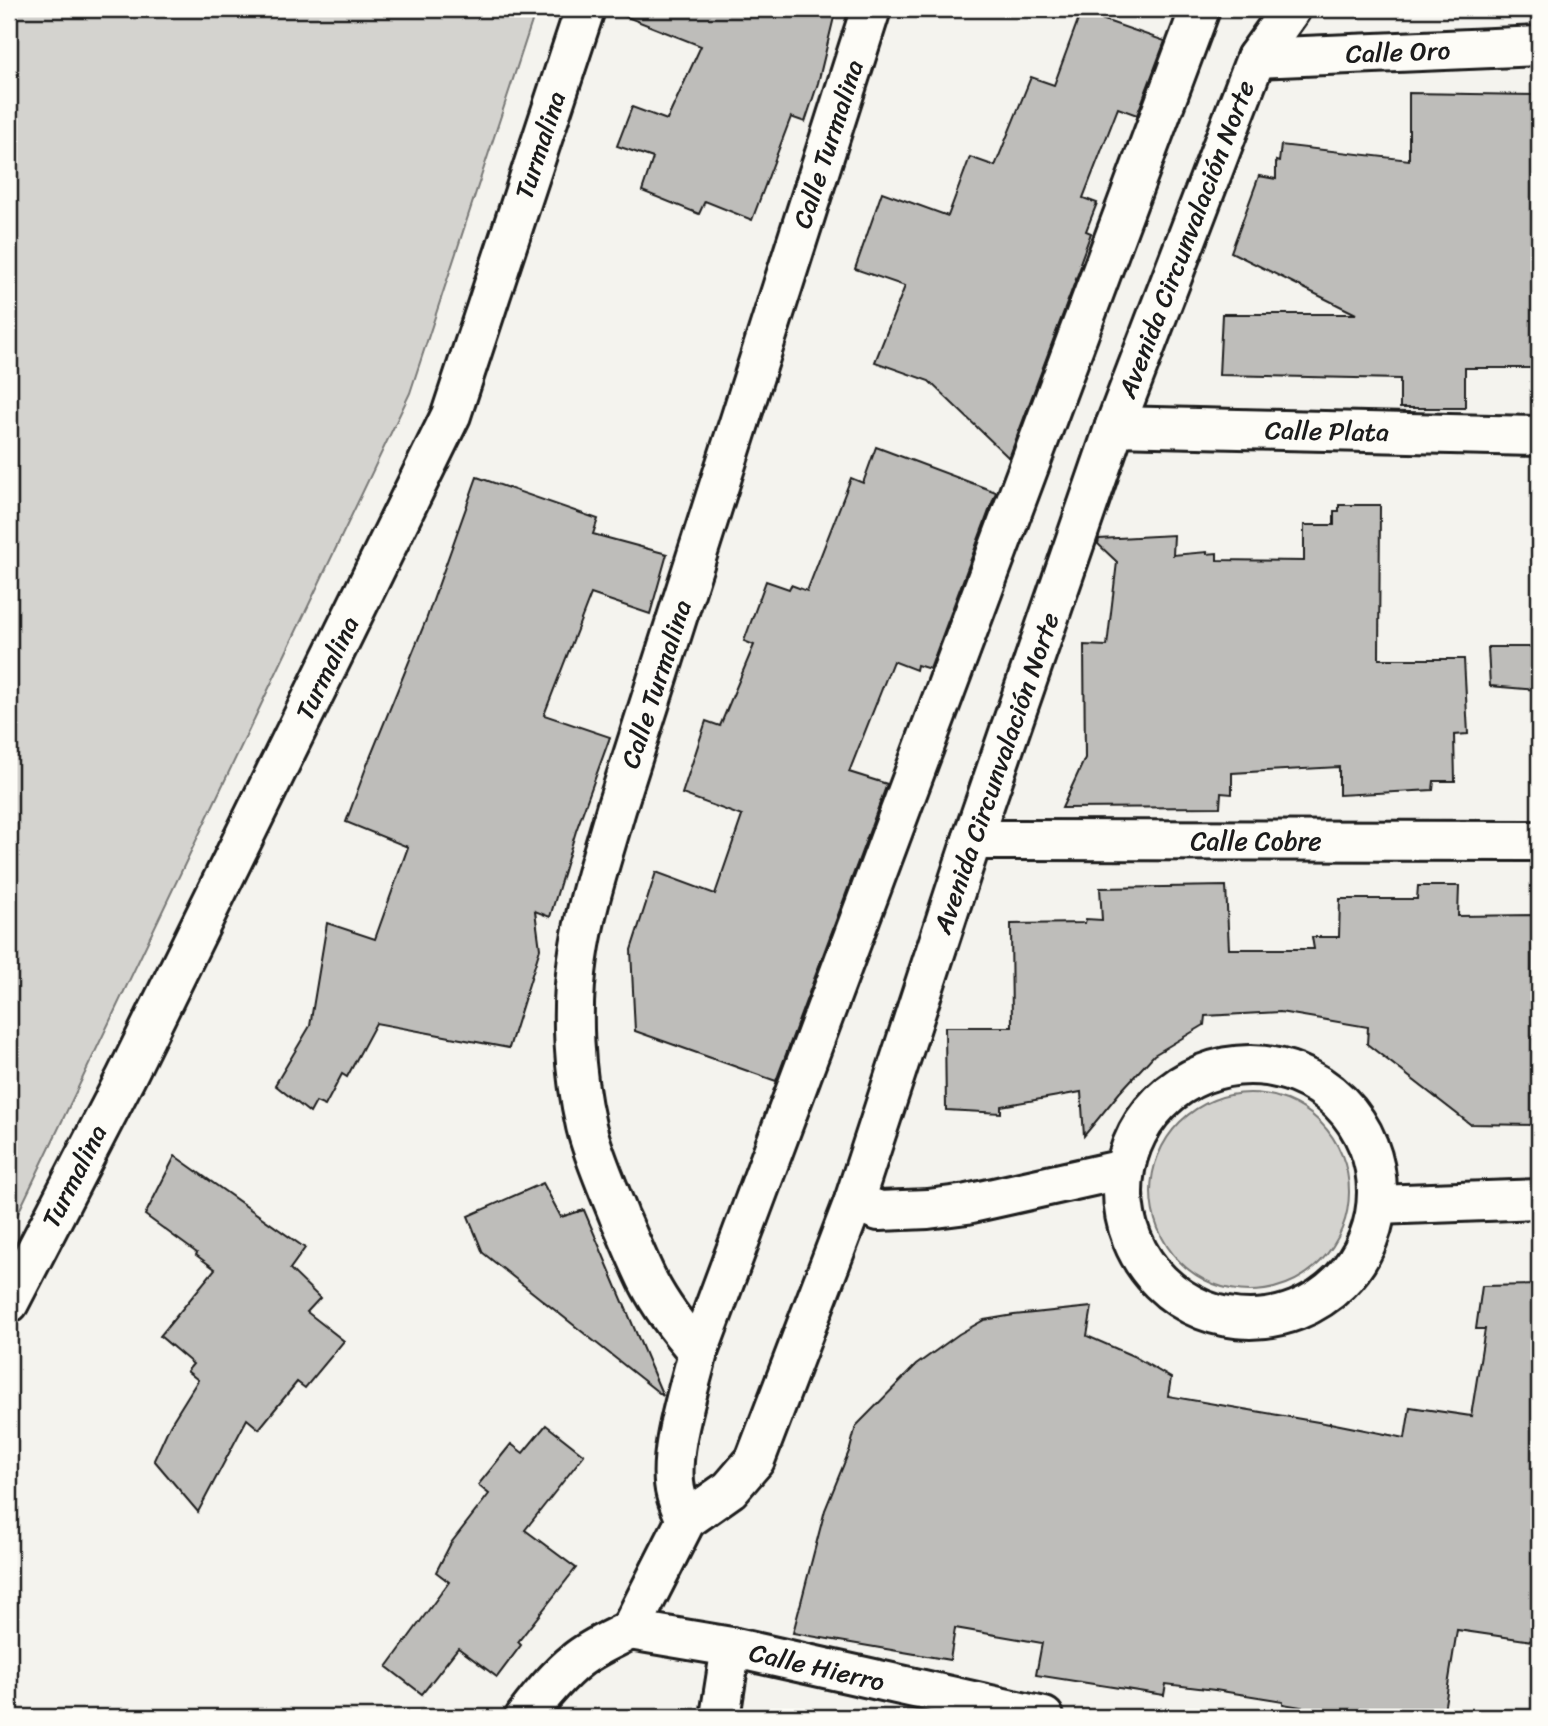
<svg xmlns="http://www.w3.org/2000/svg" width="1548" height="1726" font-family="Sriracha,sans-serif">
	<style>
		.green { fill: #d4d3cf; stroke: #787876; stroke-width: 2 }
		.building { fill: #bebdba; stroke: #1c1c1c; stroke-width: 2 }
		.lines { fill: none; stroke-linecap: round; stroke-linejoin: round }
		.minor-casing { stroke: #1c1c1c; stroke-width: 44 }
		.minor { stroke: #fdfcf7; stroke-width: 38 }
		.labels { text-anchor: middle; stroke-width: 5; stroke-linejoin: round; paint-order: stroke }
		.street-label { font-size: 26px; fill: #1c1c1c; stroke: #fdfcf7 }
	</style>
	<rect width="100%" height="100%" fill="#f4f3ee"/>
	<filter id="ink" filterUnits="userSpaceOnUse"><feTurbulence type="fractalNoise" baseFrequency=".0143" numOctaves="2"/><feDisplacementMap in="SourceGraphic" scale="14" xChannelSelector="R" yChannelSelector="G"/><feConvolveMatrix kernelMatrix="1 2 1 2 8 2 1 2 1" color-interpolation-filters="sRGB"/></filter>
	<g filter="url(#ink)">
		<g class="green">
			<path d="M9,9H536L410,393L9,1232Z"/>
			<circle cx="1250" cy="1192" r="99"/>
		</g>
		<g class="building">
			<path d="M615,9H836L818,83L805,122L791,117L752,220L705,201L699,214L642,191L653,158L617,146L632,107L667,120L701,46L614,12Z"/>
			<path d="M1081,12L1165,41L1137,115L1118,108L1083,198L1097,203L1086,231L1091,233L1080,263H1082L1009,458L929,381L875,362L905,286L855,269L882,192L948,216L970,157L995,166L1031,77L1054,85Z"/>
			<path d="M1409,93L1539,95V282H1535V368H1465V408H1400V379L1219,375L1222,314H1356L1231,252L1259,176L1276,179V161L1279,162L1281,145L1409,160Z"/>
			<path d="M876,447L996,492L930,669L917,665L916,670L893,661L849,772L887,784L776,1081L635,1031L631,950L656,872L715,894L742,816L682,794L706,721L720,726L754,645L744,641L766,581L789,589L791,585L807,591L851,478L863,483Z"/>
			<path d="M477,477L598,519L593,534L667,554L650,614L591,594L544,715L610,737L576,831L550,917L535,911L540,949L509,1048L376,1023L347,1077L342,1074L325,1106L316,1102L310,1113L275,1085L310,1026L327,923L375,939L408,847L346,822L367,765L426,620Z"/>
			<path d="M1339,505H1380L1379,659H1464L1468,734L1454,735L1455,781H1434L1433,790L1339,795V767L1232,773V794L1221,793L1220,807L1062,808L1085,758L1084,645L1107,646L1117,562L1098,544L1099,539L1174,535L1173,555L1207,552V554L1217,553V560L1304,561V525H1334V511H1339Z"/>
			<path d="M1488,647H1539L1538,690L1490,686Z"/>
			<path d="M1226,886L1229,949H1314L1312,937H1339L1340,899H1417L1418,886H1459L1458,916L1533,915L1532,1001H1539V1125L1470,1124L1367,1044L1368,1027L1280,1012L1205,1016L1204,1025L1154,1055L1120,1092L1084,1136L1081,1092L1001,1106V1113L946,1110L945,1027H1012L1011,924L1085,923L1086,919L1102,920L1100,888Z"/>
			<path d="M175,1156L305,1248L290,1269L320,1298L307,1312L344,1341L305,1388L297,1382L259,1429L247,1419L198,1512L154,1460L170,1425L198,1380L187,1371L193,1364L160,1336L215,1269L196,1255L197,1253L145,1215Z"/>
			<path d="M543,1183L561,1217L584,1210L663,1396L483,1253L468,1216Z"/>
			<path d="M1539,1285V1642L1457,1630L1443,1717H1329L1330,1712L1283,1704V1701L1215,1690L1166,1684L1164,1695L1036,1675L1042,1643L955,1628L950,1660L793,1633L825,1510L850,1449L856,1426L916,1365L959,1334L984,1320L1014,1315L1092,1307L1087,1336L1133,1356L1171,1378L1168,1396L1330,1424V1423L1405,1438L1410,1407L1471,1416L1485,1329H1476L1482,1286Z"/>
			<path d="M546,1425L584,1455L525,1530L576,1568L518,1642L521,1645L497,1677L458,1648L422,1694L387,1667L449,1582L436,1572L451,1543L489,1494L478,1485L511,1444L523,1453Z"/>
		</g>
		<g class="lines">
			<defs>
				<g id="minor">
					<path d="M1256,58L1539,46"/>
					<path d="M1115,426L1539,436"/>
					<path d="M972,840L1539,841"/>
					<circle cx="1250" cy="1192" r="127"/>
					<path d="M854,1201L879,1211L928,1209L967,1204L1124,1169"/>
					<path d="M1377,1205L1539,1199"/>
					<path d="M9,1303L126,1077L451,415L585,9"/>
					<path d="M698,1352C680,1331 662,1308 649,1283C638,1261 629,1238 619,1216C608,1188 593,1155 586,1126C574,1074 570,1011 578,958C585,907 602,858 616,809L871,9"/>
					<path d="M686,1520C683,1512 678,1503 676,1494C666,1456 689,1391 698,1352L1200,9"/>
					<path d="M630,1630L686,1520L730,1489L755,1460L854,1201L972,840L1115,426L1256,58L1291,9"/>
					<path d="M630,1630L731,1647L1044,1717"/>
					<path d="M525,1717C541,1696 557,1676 577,1660C593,1647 613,1639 630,1630"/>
					<path d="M720,1717L731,1647"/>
				</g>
			</defs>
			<use href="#minor" class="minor-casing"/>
			<use href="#minor" class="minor"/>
		</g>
	</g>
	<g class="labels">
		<g class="street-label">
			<text transform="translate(1398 52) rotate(-2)" y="9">Calle Oro</text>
			<text transform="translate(828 144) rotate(-72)" y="9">Calle Turmalina</text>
			<text transform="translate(540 145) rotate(-72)" y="9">Turmalina</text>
			<text transform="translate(1186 239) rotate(-69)" y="9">Avenida Circunvalación Norte</text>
			<text transform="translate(1327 431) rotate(1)" y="9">Calle Plata</text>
			<text transform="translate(327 668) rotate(-64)" y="9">Turmalina</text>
			<text transform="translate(656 684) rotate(-72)" y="9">Calle Turmalina</text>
			<text transform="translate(996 773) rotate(-71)" y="9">Avenida Circunvalación Norte</text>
			<text x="1256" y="850">Calle Cobre</text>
			<text transform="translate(74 1176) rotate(-63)" y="9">Turmalina</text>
			<text transform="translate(817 1667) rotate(13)" y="9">Calle Hierro</text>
		</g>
	</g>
	<rect width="1548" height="1726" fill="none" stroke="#fdfcf7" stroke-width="35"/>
	<rect x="18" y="18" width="1513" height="1691" fill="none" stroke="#1c1c1c" stroke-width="2.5" filter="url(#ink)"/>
</svg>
